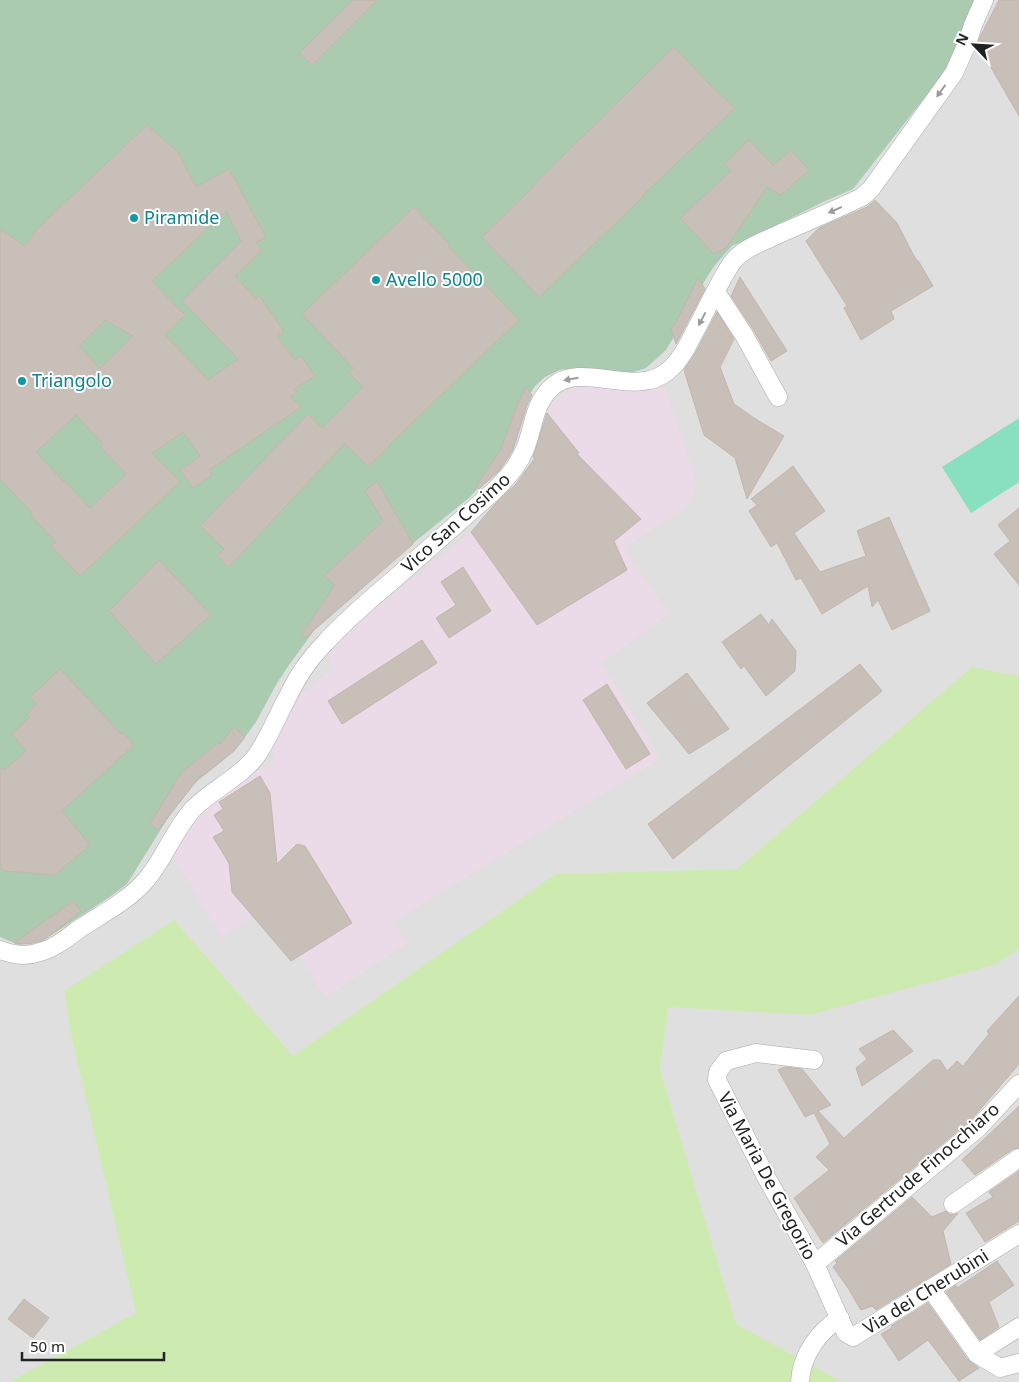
<svg xmlns="http://www.w3.org/2000/svg" width="1019" height="1382" font-family="'Noto Sans',sans-serif">
	<style>
		.residential { fill: #e0dfdf }
		.industrial { fill: #ebdbe8 }
		.grass { fill: #cdebb0 }
		.cemetery { fill: #aacbaf }
		.pitch { fill: #88e0be }
		.building { fill: #c7bfb8; stroke: #c4b6ab; fill-rule: evenodd }
		.lines { fill: none; stroke-linecap: round; stroke-linejoin: round }
		.street-casing { stroke: #a9a9a9; stroke-width: 19 }
		.street { stroke: #fff; stroke-width: 18 }
		.oneway { fill: #9c9c9c }
		.culture-dot { fill: #0f9aa8; stroke: #fff; stroke-width: 2 }
		.labels { text-anchor: middle; stroke-width: 4; stroke-linejoin: round; paint-order: stroke }
		.culture-label { font-size: 18px; fill: #0d838f; stroke: #fff; text-anchor: start }
		.street-label { font-size: 18px; fill: #222; stroke: #fff }
	</style>
	<rect width="100%" height="100%" fill="#f2efe9"/>
	<rect class="residential" x="0" y="0" width="1019" height="1382"/>
	<path class="industrial" d="M587,385L628,391L665,387L696,481L695,489L687,505L678,513L624,548L669,614L602,663L660,759L393,922L408,943L325,997L268,906L222,938L173,856L187,829L199,810L215,798L276,760L270,746L297,698L334,668L327,655L346,633L503,506L509,490L524,474L532,462L537,449L550,406L556,398L565,392L574,388Z"/>
	<path class="grass" d="M972,667L1019,676V950L994,965L810,1015L668,1007L660,1070L736,1324L842,1382H9L136,1313L71,1035L64,991L174,920L293,1056L556,874L737,869Z"/>
	<path class="cemetery" d="M0,0H975L970,9L959,43L944,73L853,189L823,202L759,234L732,246L715,265L707,277L697,294L680,327L666,350L646,368L627,374L562,369L545,377L535,386L528,397L486,480L470,497L395,558L316,628L289,665L277,683L256,722L245,737L237,747L195,783L171,813L127,884L111,896L41,942L19,945L0,937Z"/>
	<path class="pitch" d="M1019,418V482L971,513L942,467Z"/>
	<g class="building">
		<path d="M353,0H377L312,65L299,53Z"/>
		<path d="M999,0H1019V116L978,45L980,37Z"/>
		<path d="M674,47L716,91L717,90L735,108L642,196L643,197L539,297L482,237L533,187L532,186Z"/>
		<path d="M147,125L179,153L196,187L229,169L266,237L256,243L262,249L235,276L256,299L259,295L284,332L277,337L295,360L301,356L315,376L295,389L297,392L291,397L301,407L209,470L212,475L193,488L180,470L200,456L183,432L152,453L180,482L80,576L51,546L56,542L30,515L32,513L0,479V229L25,246L37,229ZM226,211L241,241L182,301L238,359L208,380L165,335L185,315L152,281ZM105,320L133,336L100,369L79,346ZM76,415L103,444L100,447L126,474L90,508L65,481L64,482L36,452Z"/>
		<path d="M749,140L773,165L791,150L809,170L781,195L767,187L726,248L714,254L680,218L731,171L724,164Z"/>
		<path d="M875,200L897,223L915,258L919,262L933,286L891,311L894,319L861,340L844,308L847,306L806,241L819,228L867,207Z"/>
		<path d="M414,207L450,245L448,246L519,320L389,445L390,446L368,467L345,443L229,567L217,556L224,549L200,526L308,414L322,428L363,387L349,373L353,368L302,314Z"/>
		<path d="M740,277L787,351L771,361L753,329L731,296Z"/>
		<path d="M698,278L705,289L676,344L671,329L677,320Z"/>
		<path d="M717,312L734,339L720,367L734,404L757,420L784,436L747,499L735,458L704,435L684,370L696,352Z"/>
		<path d="M526,387L532,395L527,405L513,450L500,470L479,489L476,486L501,449L517,405Z"/>
		<path d="M547,413L579,453L577,454L641,519L614,541L627,570L537,625L471,532L495,504L516,484L535,458L533,457Z"/>
		<path d="M793,466L825,511L794,533L820,572L866,556L857,531L889,517L930,611L892,630L878,600L872,607L868,586L822,614L801,578L796,580L777,543L771,547L749,511L757,505L751,499Z"/>
		<path d="M377,481L413,544L305,638L302,634L335,585L324,576L383,521L365,491Z"/>
		<path d="M1019,508V585L994,554L1010,541L998,525Z"/>
		<path d="M159,560L211,615L156,664L109,611Z"/>
		<path d="M463,567L491,611L449,638L436,618L456,605L441,582Z"/>
		<path d="M761,614L769,625L772,619L796,651L795,671L766,696L744,666L741,669L722,642Z"/>
		<path d="M422,640L437,663L342,724L328,701Z"/>
		<path d="M860,664L882,691L673,859L648,824Z"/>
		<path d="M60,669L121,734L123,733L134,745L62,811L90,845L55,875L5,871L0,867V769H6L26,751L12,734L30,717L27,714L37,704L30,697Z"/>
		<path d="M687,673L729,729L689,754L647,703Z"/>
		<path d="M607,684L650,754L626,769L583,700Z"/>
		<path d="M234,727L245,737L234,751L203,776L201,775L158,830L150,824L181,773L218,743L220,744Z"/>
		<path d="M260,776L270,793L277,864L297,844L305,846L352,923L291,961L232,892L229,863L213,837L224,831L214,815L223,809L219,802Z"/>
		<path d="M73,901L81,911L45,939L30,944L14,943Z"/>
		<path d="M1019,996V1064L971,1120L823,1243L794,1198L829,1170L816,1157L830,1144L814,1113L805,1117L778,1070L785,1067L802,1069L831,1105L818,1111L844,1138L933,1060H940L947,1071L957,1061L963,1066L989,1034L987,1031Z"/>
		<path d="M893,1030L913,1051L862,1086L856,1068L867,1059L859,1049Z"/>
		<path d="M1019,1106V1148L1013,1149L975,1175L962,1160Z"/>
		<path d="M1019,1171V1221L985,1242L966,1213L993,1197L989,1192Z"/>
		<path d="M912,1197L932,1217L946,1211L949,1214L953,1215L958,1213L943,1231L951,1264L876,1310L872,1306L861,1310L848,1288L833,1267L837,1263L835,1261Z"/>
		<path d="M997,1261L1014,1285L989,1302L999,1327L980,1340L946,1292L956,1285L957,1288Z"/>
		<path d="M24,1299L49,1318L33,1338L8,1319Z"/>
		<path d="M928,1303L968,1360L979,1368L959,1381L928,1340L899,1361L881,1334L892,1328L891,1326Z"/>
	</g>
	<g class="lines">
		<defs>
			<g id="street">
				<path d="M716,292L744,335L778,397"/>
				<path d="M0,950C14,955 26,957 40,952C56,948 69,936 82,927C104,913 129,900 146,880C165,858 174,829 194,808C213,789 241,777 257,755C269,737 277,717 287,698C296,679 308,660 323,645C344,622 368,601 392,581C426,551 460,521 494,491C507,478 518,466 525,449C534,427 533,404 552,387C582,360 634,399 668,371C680,361 688,345 695,331C707,309 718,284 731,264C742,248 763,242 779,234C807,222 835,210 862,197L871,189L954,73L966,46L973,25L984,0"/>
				<path d="M814,1060L756,1053L726,1061L718,1072L717,1080L765,1175L815,1264L846,1333L853,1337L1019,1234"/>
				<path d="M953,1204L1019,1158"/>
				<path d="M815,1264L978,1128L1019,1084"/>
				<path d="M931,1289L977,1354L1000,1368L1019,1363"/>
				<path d="M977,1354L1019,1327"/>
				<path d="M800,1382C801,1356 818,1332 840,1318"/>
			</g>
		</defs>
		<use href="#street" class="street-casing"/>
		<use href="#street" class="street"/>
	</g>
	<defs><path id="oneway-solid" d="M-6-.8H1V-3.2L6.5 0L1 3.2V.8H-6Z" transform="scale(1.25)"/></defs>
	<g class="oneway">
		<use href="#oneway-solid" transform="translate(941 91) rotate(126)"/>
		<use href="#oneway-solid" transform="translate(835 210) rotate(156)"/>
		<use href="#oneway-solid" transform="translate(702 319) rotate(118)"/>
		<use href="#oneway-solid" transform="translate(571 379) rotate(170)"/>
	</g>
	<g class="culture-dot">
		<circle cx="134" cy="218" r="5"/>
		<circle cx="376" cy="280" r="5"/>
		<circle cx="22" cy="381" r="5"/>
	</g>
	<g class="labels">
		<g class="culture-label">
			<text x="144" y="224">Piramide</text>
			<text x="386" y="286">Avello 5000</text>
			<text x="32" y="387">Triangolo</text>
		</g>
		<g class="street-label">
			<text transform="translate(456 523) rotate(-42)" y="6">Vico San Cosimo</text>
			<text transform="translate(918 1175) rotate(-41)" y="6">Via Gertrude Finocchiaro</text>
			<text transform="translate(767 1176) rotate(62)" y="6">Via Maria De Gregorio</text>
			<text transform="translate(926 1292) rotate(-32)" y="6">Via dei Cherubini</text>
		</g>
	</g>
	<g transform="translate(974 45) rotate(295)" stroke="#ffffff" stroke-width="4" paint-order="stroke">
	<path d="M0-4L9 19L0 12L-9 19Z" fill="#222222"/>
	<text y="-8" font-size="14" font-weight="bold" text-anchor="middle" fill="#222222">N</text>
	</g>
	<path d="M22 1352v8h142v-8" fill="none" stroke="#222222" stroke-width="2.5"/>
	<text x="30" y="1352" font-size="15" fill="#222222" stroke="#ffffff" stroke-width="4" paint-order="stroke">50 m</text>
</svg>
